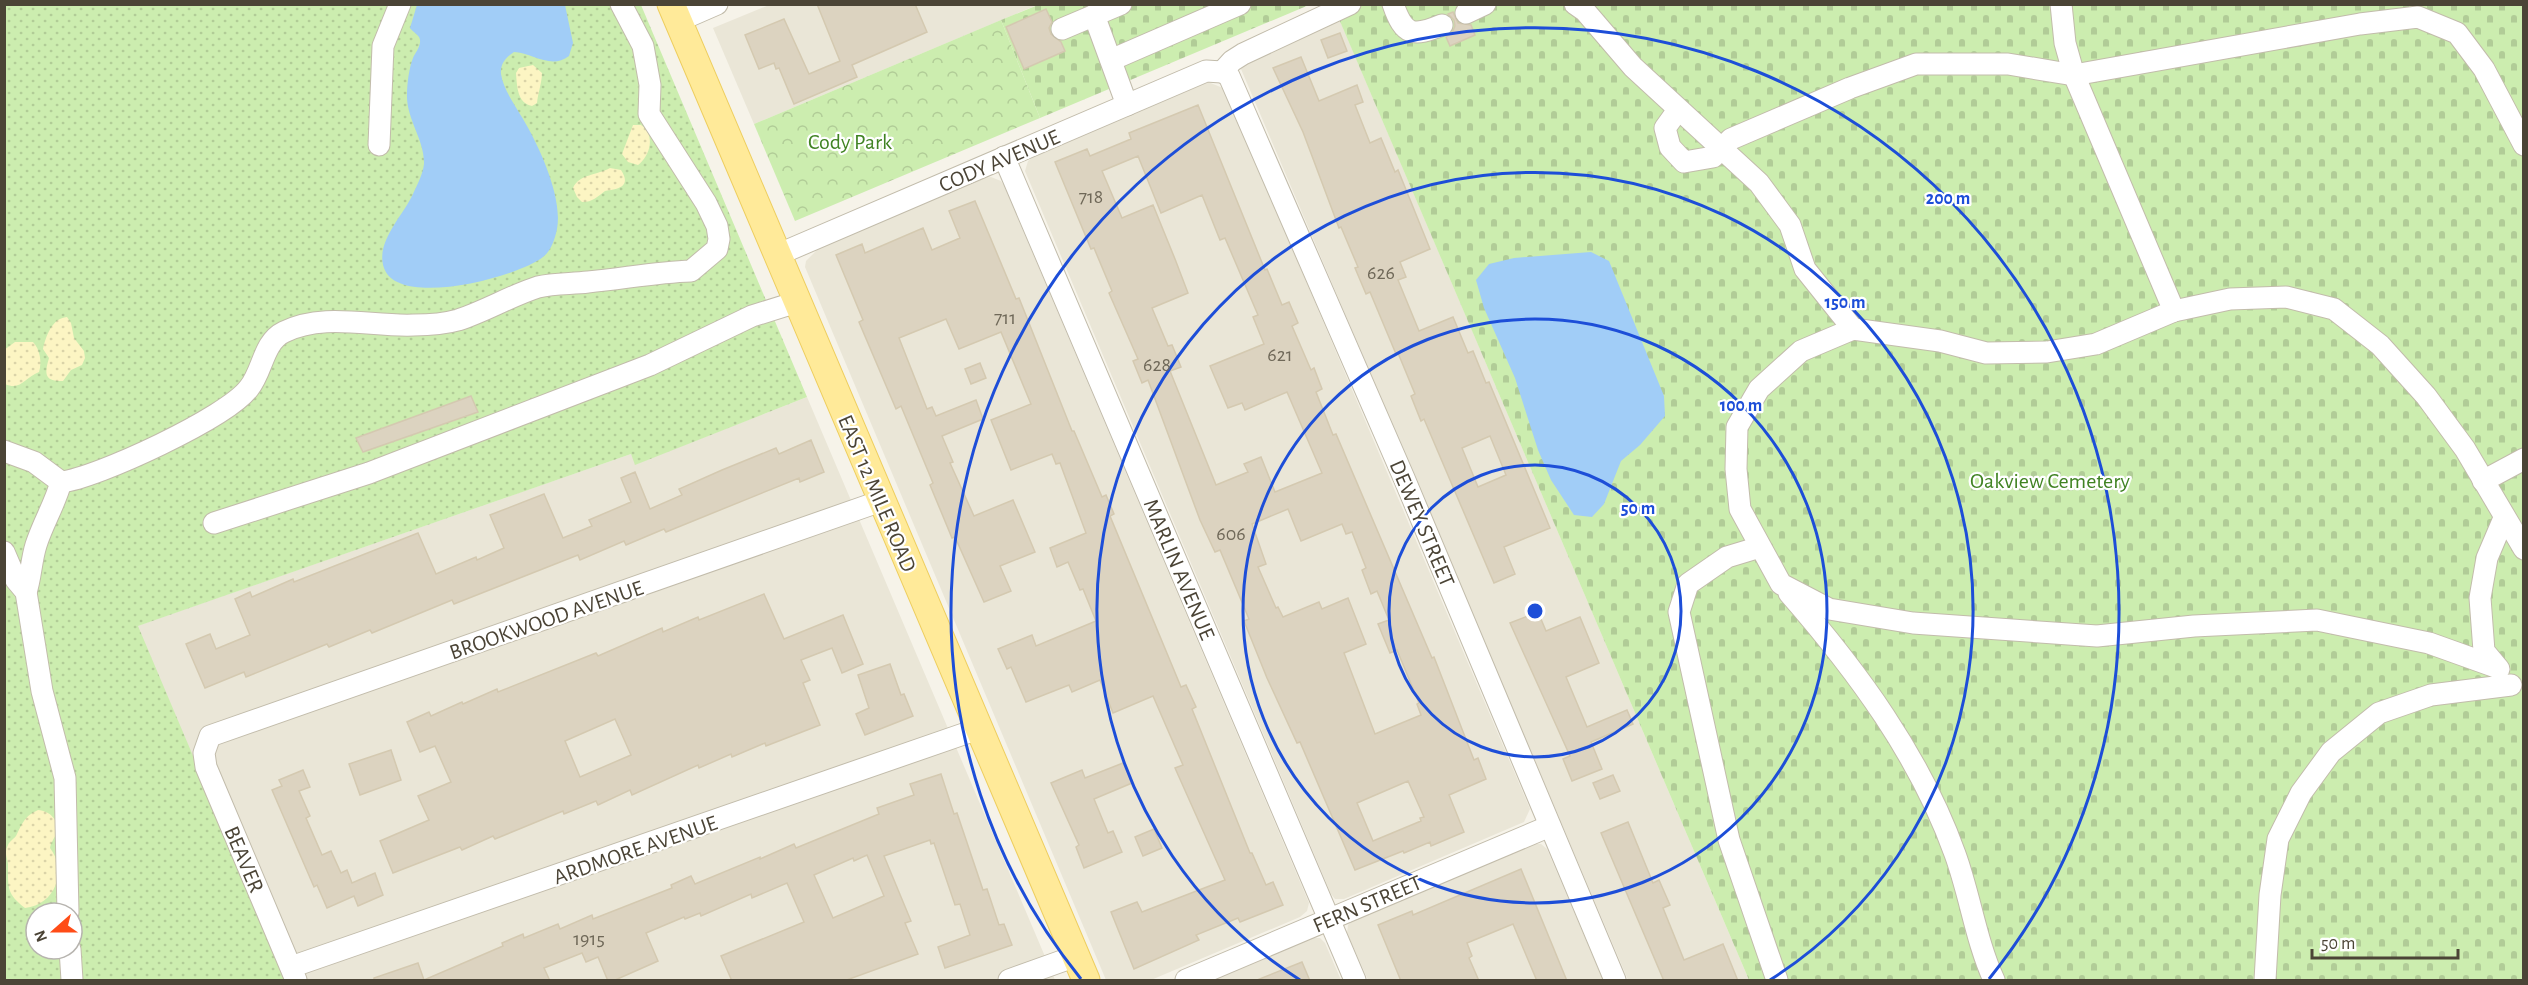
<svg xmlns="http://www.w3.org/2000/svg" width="2528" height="985" font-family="'Alegreya Sans',sans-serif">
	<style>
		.residential { fill: #eae6d7 }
		.grass { fill: url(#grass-dots); fill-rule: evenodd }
		.sand { fill: url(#sand-dots) }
		.cemetery { fill: url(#cemetery-stones) }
		.park { fill: url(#park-crowns) }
		.water { fill: #a1cdf7 }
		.building { fill: #dcd3c0; stroke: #d4c9b0; stroke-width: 1.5; fill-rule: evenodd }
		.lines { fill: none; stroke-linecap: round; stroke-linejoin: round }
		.minor-casing { stroke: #c2bcab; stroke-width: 23 }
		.major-casing { stroke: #eece5f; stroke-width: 29 }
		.minor { stroke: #fff; stroke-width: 21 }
		.major { stroke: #ffea99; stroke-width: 27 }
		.ring { fill: none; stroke: #1d4ed8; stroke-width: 3 }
		.labels { text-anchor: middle; stroke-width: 4.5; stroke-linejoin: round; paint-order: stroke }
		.number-label { font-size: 20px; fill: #6f6858 }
		.park-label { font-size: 22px; fill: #408323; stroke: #fff }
		.street-label { font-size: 22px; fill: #4b4436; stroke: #fff }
		.centre { fill: #1d4ed8; stroke: #fff; stroke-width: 3 }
		.ring-label { font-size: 18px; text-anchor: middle; font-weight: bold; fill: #1d4ed8; stroke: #fff; stroke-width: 4.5; stroke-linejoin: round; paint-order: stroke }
	</style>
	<defs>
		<pattern id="grass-dots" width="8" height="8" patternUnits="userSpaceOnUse" patternTransform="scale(1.5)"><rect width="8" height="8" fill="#ccedaf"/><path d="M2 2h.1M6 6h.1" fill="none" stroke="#b1cc97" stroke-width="1.8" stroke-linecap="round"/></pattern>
		<pattern id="sand-dots" width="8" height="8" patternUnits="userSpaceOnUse" patternTransform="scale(1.5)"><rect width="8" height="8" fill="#fcf5c3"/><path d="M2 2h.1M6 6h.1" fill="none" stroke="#dad3a8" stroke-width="1.8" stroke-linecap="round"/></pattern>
		<pattern id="cemetery-stones" width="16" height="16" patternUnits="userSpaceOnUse" patternTransform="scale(1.5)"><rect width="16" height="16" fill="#ccedaf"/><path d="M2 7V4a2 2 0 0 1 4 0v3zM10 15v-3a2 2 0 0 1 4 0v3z" fill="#b1cc97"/></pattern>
		<pattern id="park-crowns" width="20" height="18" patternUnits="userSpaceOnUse" patternTransform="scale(1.5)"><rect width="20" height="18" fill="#ccedaf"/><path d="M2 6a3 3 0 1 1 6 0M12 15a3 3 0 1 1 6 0" fill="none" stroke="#b1cc97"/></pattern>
	</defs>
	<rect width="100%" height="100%" fill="#f6f3e9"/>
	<g class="residential">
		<path d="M769,5H1037L754,124L713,28Z"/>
		<path d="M1340,21L1749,980H1628L1241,69L1250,59Z"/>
		<path d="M1208,82L1223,88L1230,102L1530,809L1524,822L1344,899H1335L1331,894L1025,171L1028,161L1034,156Z"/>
		<path d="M991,177L1001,181L1004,186L1309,903L1307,911L1300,917L1151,980H1106L805,267L806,261L818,249L981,178Z"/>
		<path d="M807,397L1055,980H288L137,626L631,454L636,464Z"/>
		<path d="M1534,844H1541L1547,849L1603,980H1368L1347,933L1348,925L1352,921Z"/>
		<path d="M1313,938H1320L1325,943L1341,980H1211Z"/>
	</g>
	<path class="grass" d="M4,5H641L807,397L635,465L631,454L138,626L288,980H5ZM36,913H72V949H36Z"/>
	<g class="sand">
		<path d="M533,65L542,73C542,82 538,93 537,103L532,106C517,103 517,86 516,73L519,68Z"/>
		<path d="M633,125H641C656,135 650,156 638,165L628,162L622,154Z"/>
		<path d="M610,168L621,170C632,187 618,189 605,191C597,197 593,202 582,202L577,197L573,188C579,174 598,175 610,168Z"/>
		<path d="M67,317L71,323L74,338L84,351L85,358L82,365L71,370L63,381C43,382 45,372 49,358L43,349C46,336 52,318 67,317Z"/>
		<path d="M15,342H33C40,349 42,362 39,372C24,378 21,391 5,384L4,350Z"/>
		<path d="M38,810C50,811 60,820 56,834C54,839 51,842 50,848C68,871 55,905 25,908C7,894 8,888 8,867C9,860 3,854 8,845C10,840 15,839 17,834C23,822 25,816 38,810Z"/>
	</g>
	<g class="cemetery">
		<path d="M1038,5H1309L1040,118L1001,20Z"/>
		<path d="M1333,5H2523V980H1749Z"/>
	</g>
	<path class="park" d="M1001,20L1040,118L795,221L754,124Z"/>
	<g class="water">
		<path d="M417,5H565L573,43L569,56C551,70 533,53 514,52C506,57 500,64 501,74C503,89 515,105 523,119C539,146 563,197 557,229C555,239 551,251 543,257C518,277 398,309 384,268C375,242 403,216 413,194C417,185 423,174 424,164C425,140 406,119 407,94C407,84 409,68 413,58C415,53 423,44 419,37C417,34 412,31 410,28Z"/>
		<path d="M1591,252L1609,261L1664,396L1665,416L1640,445L1621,461L1604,504L1592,517L1574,515L1551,480L1538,450L1515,378L1484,308L1476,280L1489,264L1514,258Z"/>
	</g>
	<g class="building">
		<path d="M817,4H915L927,32L852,65L857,77L794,104L779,68L776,69L774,63L759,69L745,35L784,19L809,74L840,61Z"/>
		<path d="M1046,9L1052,22L1049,28L1051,34L1061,42L1065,51L1024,69L1006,27Z"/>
		<path d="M1453,12L1458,23L1471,25L1475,35L1450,46L1446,37L1452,33L1455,26L1454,20L1448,14Z"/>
		<path d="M1340,33L1347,51L1328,58L1321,40Z"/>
		<path d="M1301,57L1319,101L1357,85L1363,102L1355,105L1370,143L1381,138L1395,172L1398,170L1430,249L1400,262L1406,277L1398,280L1419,331L1453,317L1468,353L1473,351L1486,383L1489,382L1550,528L1504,547L1515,574L1494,583L1424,419L1421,421L1411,396L1415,394L1398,353L1396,354L1370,292L1366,294L1355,268L1358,267L1341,227L1339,228L1303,132L1273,68ZM1490,436L1506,475L1478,487L1462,448Z"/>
		<path d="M1198,105L1265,270L1267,269L1282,305L1289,302L1298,323L1292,326L1311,370L1314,368L1322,389L1316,392L1333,435L1336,434L1432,658L1434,657L1474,760L1478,758L1486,779L1449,795L1464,832L1431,846L1430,842L1404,853L1403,851L1355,870L1300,742L1297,743L1267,678L1244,621L1249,619L1220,550L1215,552L1200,520L1148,380L1142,383L1133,361L1138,359L1109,293L1112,291L1094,248L1091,249L1055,162L1087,149L1090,156L1131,139L1129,133ZM1138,156L1161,213L1202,195L1220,240L1225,238L1258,315L1253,317L1264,344L1210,366L1228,408L1242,403L1245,410L1287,392L1322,473L1275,492L1261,457L1244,464L1248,472L1216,485L1170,371L1181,367L1172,345L1168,346L1152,308L1188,293L1175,259L1153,205L1122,218L1102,171ZM1288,509L1301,541L1342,524L1346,534L1352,532L1366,568L1362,570L1371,594L1377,591L1389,620L1378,624L1390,653L1397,650L1419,703L1417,704L1421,715L1375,734L1344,653L1366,644L1348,598L1322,609L1319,602L1283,617L1278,607L1276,608L1258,567L1266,564L1252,524ZM1408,781L1424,817L1420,818L1421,821L1373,841L1357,803Z"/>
		<path d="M975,201L1016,299L1019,298L1072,431H1074L1102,497L1106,495L1114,514L1110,516L1181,687L1186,685L1196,707L1192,709L1250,853H1252L1266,885L1273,882L1283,905L1240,922L1238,918L1196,935L1199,940L1134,969L1111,912L1137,902L1142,912L1225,880L1175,768L1183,765L1153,696L1113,713L1100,680L1072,692L1069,685L1026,702L1011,667L1007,669L998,649L1032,635L1036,646L1096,621L1083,589L1080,590L1068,562L1057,567L1050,548L1086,533L1060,463L1056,464L1052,454L1011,470L991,420L1031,404L1001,332L959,349L946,319L899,338L927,409L932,407L936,416L976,400L983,419L942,436L953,462L950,463L974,516L1013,500L1035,552L1000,566L1011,591L984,602L955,537L952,538L930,485L933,483L901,406L896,409L859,322L863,320L836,255L862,244L865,253L923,228L932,250L960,238L949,211Z"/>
		<path d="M980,363L986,378L971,384L965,369Z"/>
		<path d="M471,396L478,412L363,452L356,438Z"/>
		<path d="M811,440L824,472L800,482L799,478L666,532L664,529L626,545L624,541L580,560L578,555L454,604L452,600L372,633L370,630L329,647L327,644L246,677L244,672L205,688L186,644L210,634L216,649L250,635L235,599L250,592L252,597L293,579L294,582L418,533L436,574L476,557L477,560L504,548L490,515L544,494L563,538L592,526L589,520L631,502L621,478L635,472L650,509L682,495L679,489L722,470L776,448L779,454Z"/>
		<path d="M764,594L784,639L843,615L863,664L842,673L832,648L801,660L810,680L803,683L820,725L766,746L765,743L732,757L731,754L699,768L698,765L632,795L630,790L598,805L596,801L564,814L563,811L495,839L493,836L462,850L460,847L393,873L380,841L429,820L418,796L451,782L435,746L420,752L407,722L429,712L431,716L462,702L463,704L497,689L498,692L596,653L598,656L662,628L663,632L698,617L699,620ZM615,719L631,755L580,777L565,741Z"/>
		<path d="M1538,612L1546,631L1580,617L1599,663L1566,677L1587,727L1627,710L1633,724L1591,742L1602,769L1572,781L1563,759L1570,756L1510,623Z"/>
		<path d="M890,664L901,695L904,694L913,716L865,735L856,714L869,708L858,675Z"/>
		<path d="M391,750L401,780L360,795L349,764Z"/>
		<path d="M1123,763L1132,783L1094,799L1108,833L1113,831L1122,852L1084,868L1076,847L1079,845L1051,783L1082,770L1085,778Z"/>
		<path d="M303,770L310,787L299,791L310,816L306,818L322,855L331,851L341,873L347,870L352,883L375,873L383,895L358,906L354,896L327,908L317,885L314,887L272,790L282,786L279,780Z"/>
		<path d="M941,774L954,814L957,813L983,890L987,889L999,925L1004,924L1012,945L945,968L938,947L970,935L960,904L955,905L934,843L931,844L930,840L884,856L911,921L905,923L918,954L844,981H732L721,956L804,922L787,883L752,898L751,894L701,916L700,913L685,919L684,917L646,933L658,961L613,981H608L598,957L586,962L582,953L544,968L550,981H374V978L418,963L424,980L503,946L502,943L523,934L524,938L558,924L560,929L592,915L593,919L672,888L671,885L691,876L695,884L760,857V859L794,844L796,848L879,814L877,808L914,795L910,784ZM867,855L884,896L833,918L814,875L853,858L854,861Z"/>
		<path d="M1613,775L1620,791L1600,799L1593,783Z"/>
		<path d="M1628,822L1653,883L1659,880L1670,905L1663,908L1684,960L1723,944L1738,981H1664L1601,833Z"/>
		<path d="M1154,829L1162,848L1143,856L1135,837Z"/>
		<path d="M1521,869L1567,981H1537L1513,924L1467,943L1472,956L1469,958L1479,981H1401L1378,925L1412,911L1413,915Z"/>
		<path d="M1302,962L1310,981H1257V980Z"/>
	</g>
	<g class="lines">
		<defs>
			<g id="minor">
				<path d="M1393,4C1404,36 1413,37 1442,25"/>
				<path d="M1575,4L1585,11L1633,67L1759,183L1790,225L1805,269L1853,329"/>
				<path d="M2061,4L2065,43L2074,75L2174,311"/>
				<path d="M1466,13L1485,4"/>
				<path d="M1094,15L1127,105"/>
				<path d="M678,21L717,4"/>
				<path d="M1062,29L1121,4"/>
				<path d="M1111,60L1240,4"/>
				<path d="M1222,72L1232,61L1243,54L1350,4"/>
				<path d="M1678,110L1665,128L1670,147L1684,162L1713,157L1731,139L1850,88L1916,64H2008L2074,75L2360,24L2418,17L2457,33L2484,69L2524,145"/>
				<path d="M379,145L383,46L400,4"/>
				<path d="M1004,157L1355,980"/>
				<path d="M777,255L1206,71L1222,72L1229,76L1404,478L1615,980"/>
				<path d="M4,451L34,462L61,482C97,478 228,417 249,388C263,371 263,342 284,332C324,312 371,327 414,325C428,325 444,324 458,320C486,311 510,296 538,287C554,283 571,284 588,282C622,279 656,272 691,271L717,249L719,239L717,226L706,203L649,114L650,85L643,46L621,4"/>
				<path d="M2483,481L2524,459"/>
				<path d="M214,523L369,473L650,365L752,316L797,302"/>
				<path d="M1760,547L1727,557L1688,584L1679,612L1729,840L1777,980"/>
				<path d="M4,552L16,580L26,592L42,691L65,778L68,913"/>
				<path d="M26,592C31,577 31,561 36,545C43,523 55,504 61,482"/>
				<path d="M1789,593C1857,671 1920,756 1955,854C1970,895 1976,941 1994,980"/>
				<path d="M2496,667L2429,643L2317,620L2194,626L2097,636L1913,623L1829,609L1781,584L1740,509L1736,469L1737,427L1759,389L1801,351L1853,329L1940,341L1986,353L2047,352L2096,344L2174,311L2230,299L2286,297L2334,309L2380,345L2426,396L2465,449L2524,549"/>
				<path d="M2499,669L2484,651L2480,598L2487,558L2504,518"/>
				<path d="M70,949L72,980"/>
				<path d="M291,967L978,729"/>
				<path d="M296,980L206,767L204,753L210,736L881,501"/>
				<path d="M1009,980L1076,956"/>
				<path d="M1186,980L1550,826"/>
				<path d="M2265,980L2270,895L2278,839L2301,793L2331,752L2379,713L2431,695L2511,685"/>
			</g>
			<path id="major" d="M671,4L1086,980"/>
		</defs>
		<use href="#minor" class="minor-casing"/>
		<use href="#major" class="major-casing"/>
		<use href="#minor" class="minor"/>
		<use href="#major" class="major"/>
	</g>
	<g class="ring">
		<circle cx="1535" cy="611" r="146"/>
		<circle cx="1535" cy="611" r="292"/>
		<path d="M1300 980A438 438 0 1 1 1770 980"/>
		<path d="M1081 979A584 584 0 1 1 1989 979"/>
	</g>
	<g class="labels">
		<g class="number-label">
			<text x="1091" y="203">718</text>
			<text x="1381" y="279">626</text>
			<text x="1005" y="324">711</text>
			<text x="1280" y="361">621</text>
			<text x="1157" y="371">628</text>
			<text x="1231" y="540">606</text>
			<text x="589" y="945">1915</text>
		</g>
		<g class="park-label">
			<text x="850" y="149">Cody Park</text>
			<text x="2050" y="488">Oakview Cemetery</text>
		</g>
		<g class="street-label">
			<text transform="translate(999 160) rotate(-23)" y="8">CODY AVENUE</text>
			<text transform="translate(878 493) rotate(67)" y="8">EAST 12 MILE ROAD</text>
			<text transform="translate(1423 523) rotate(67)" y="8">DEWEY STREET</text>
			<text transform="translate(1180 569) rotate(67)" y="8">MARLIN AVENUE</text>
			<text transform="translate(546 619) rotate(-19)" y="8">BROOKWOOD AVENUE</text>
			<text transform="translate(635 849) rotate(-19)" y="8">ARDMORE AVENUE</text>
			<text transform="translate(245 859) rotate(67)" y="8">BEAVER</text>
			<text transform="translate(1367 903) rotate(-23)" y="8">FERN STREET</text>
		</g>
	</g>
	<circle cx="1535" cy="611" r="9" class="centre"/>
	<g class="ring-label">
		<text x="1948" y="204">200 m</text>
		<text x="1845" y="308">150 m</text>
		<text x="1741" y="411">100 m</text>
		<text x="1638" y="514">50 m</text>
	</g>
	<rect width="2528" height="985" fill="none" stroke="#4b4436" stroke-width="12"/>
	<g transform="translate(54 931) rotate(249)"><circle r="28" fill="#ffffff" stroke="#b7b4af" stroke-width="1.5"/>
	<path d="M0-4.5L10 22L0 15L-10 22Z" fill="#ff4c17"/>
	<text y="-9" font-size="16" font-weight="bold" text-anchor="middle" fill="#4b4436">N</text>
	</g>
	<path d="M2312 949v9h146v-9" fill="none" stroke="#4b4436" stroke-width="3"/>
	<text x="2321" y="949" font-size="18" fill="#4b4436" stroke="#ffffff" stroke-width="4.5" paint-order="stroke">50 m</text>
</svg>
